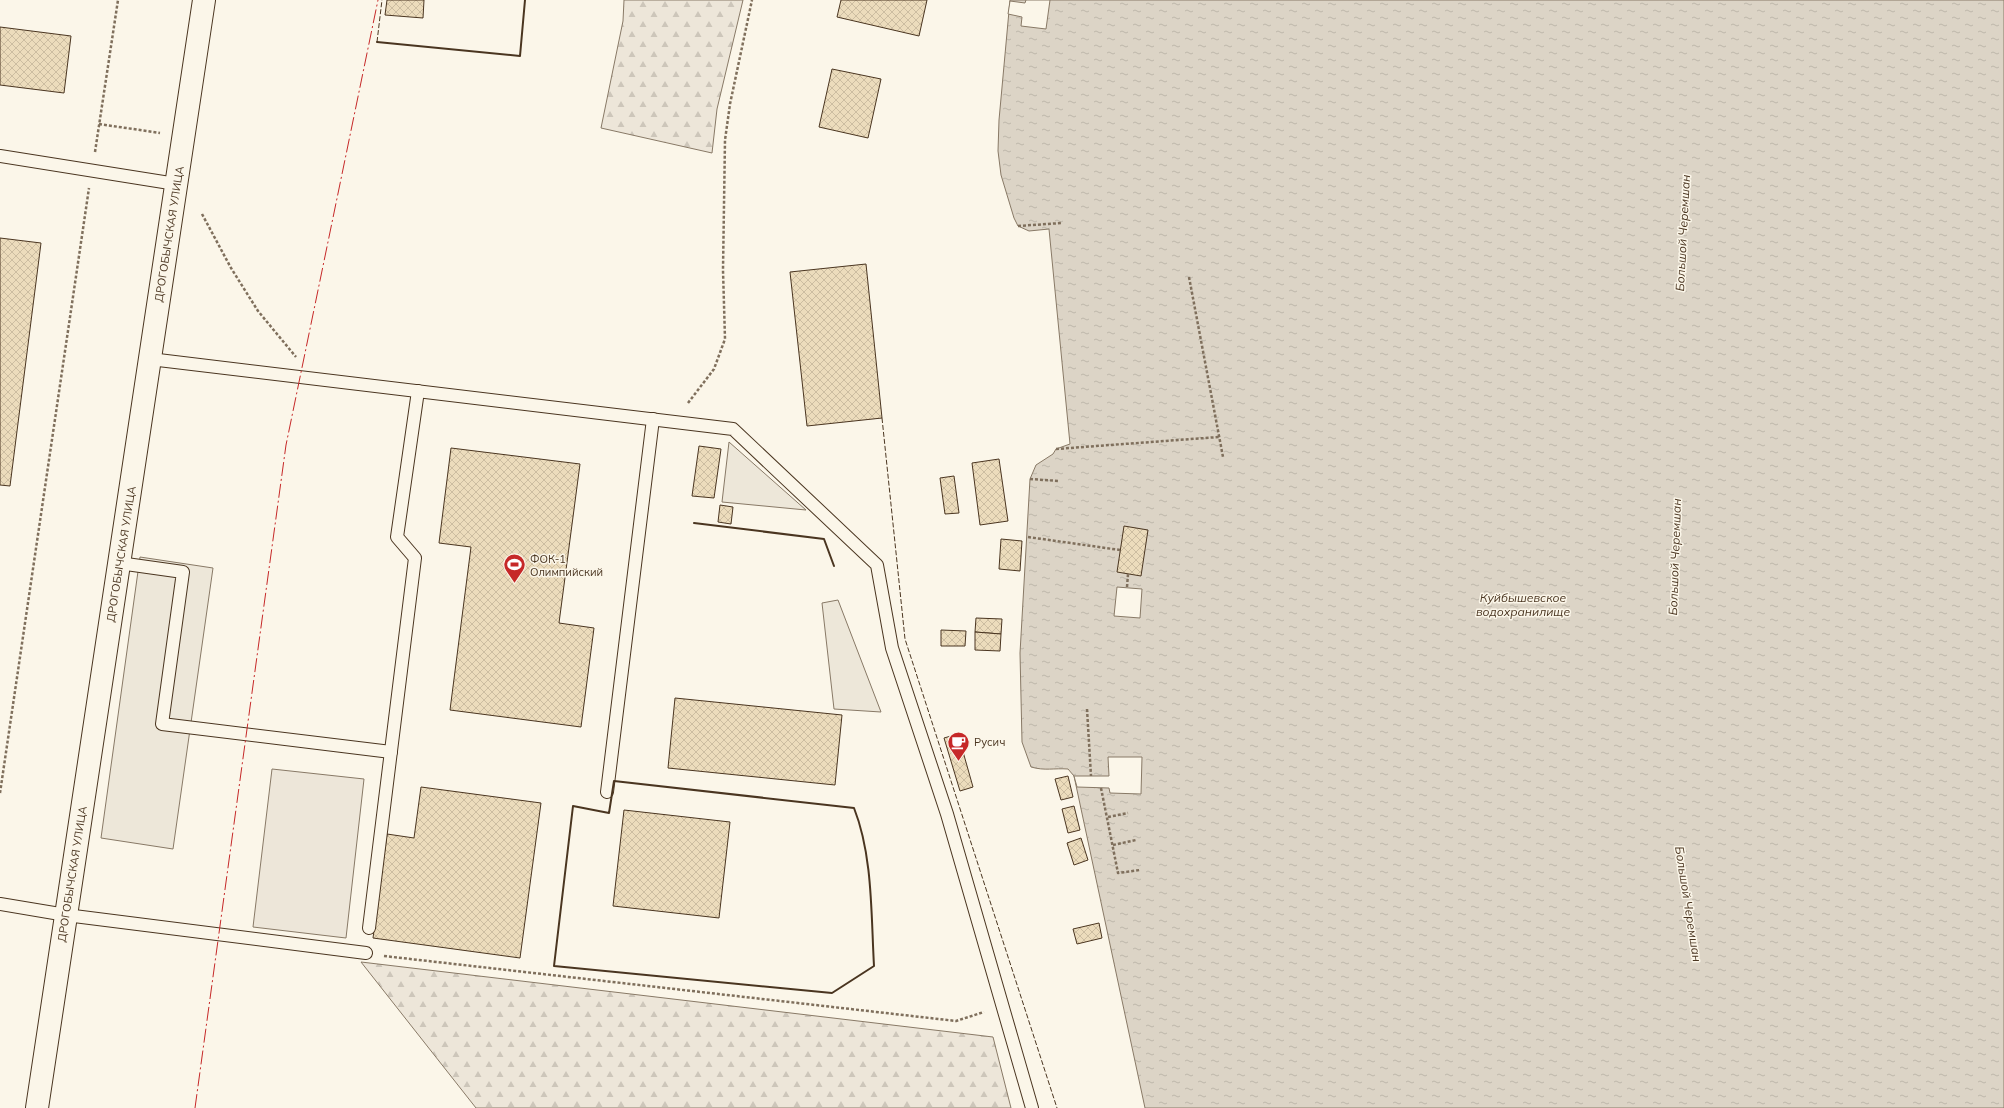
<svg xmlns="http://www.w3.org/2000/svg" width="2004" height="1108" font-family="Mulish,sans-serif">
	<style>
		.forest { fill: url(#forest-firs); stroke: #887966 }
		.park { fill: #ede6d9; stroke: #887966 }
		.parking { fill: #ede7d9; stroke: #887966 }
		.water { fill: url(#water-ripples); stroke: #887966 }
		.pier { fill: #fbf6e9; stroke: #887966 }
		.building { fill: url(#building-cross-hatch); stroke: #4a3520 }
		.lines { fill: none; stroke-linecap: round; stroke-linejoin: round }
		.lane-casing { stroke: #4a3520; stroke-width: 14 }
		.secondary-casing { stroke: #4a3520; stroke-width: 24 }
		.path { stroke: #7f6f5c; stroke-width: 2.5; stroke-dasharray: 3 2; stroke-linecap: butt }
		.lane { stroke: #fbf6e9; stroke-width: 12 }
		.secondary { stroke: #fbf6e9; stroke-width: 22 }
		.fence { stroke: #4a3520; stroke-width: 1; stroke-dasharray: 5 2; stroke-linecap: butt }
		.wall { stroke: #4a3520; stroke-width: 2 }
		.power { stroke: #c62828; stroke-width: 1; stroke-dasharray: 14 3 2 3; stroke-linecap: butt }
		.labels { text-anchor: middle; stroke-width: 3; stroke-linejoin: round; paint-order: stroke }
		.street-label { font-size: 11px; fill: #4a3520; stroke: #fbf6e9 }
		.poi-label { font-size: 11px; fill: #4a3520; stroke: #fbf6e9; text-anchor: start }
		.water-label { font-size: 12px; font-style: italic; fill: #4a3520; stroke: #fbf6e9 }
	</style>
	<defs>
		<pattern id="forest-firs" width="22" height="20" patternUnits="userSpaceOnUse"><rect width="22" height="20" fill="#ede6d9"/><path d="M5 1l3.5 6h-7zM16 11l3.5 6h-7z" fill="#cdc6ba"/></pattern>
		<pattern id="water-ripples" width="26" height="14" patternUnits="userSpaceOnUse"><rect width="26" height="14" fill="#dcd4c6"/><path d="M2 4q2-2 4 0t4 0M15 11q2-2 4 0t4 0" fill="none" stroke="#beb7aa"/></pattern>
		<pattern id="building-cross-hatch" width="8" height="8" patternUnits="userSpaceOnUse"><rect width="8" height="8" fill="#ecdcbc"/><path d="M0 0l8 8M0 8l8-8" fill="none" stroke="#ccbda1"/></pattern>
	</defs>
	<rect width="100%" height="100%" fill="#fbf6e9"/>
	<g class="forest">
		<path d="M624,0H743L717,109L712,153L601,128L623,21Z"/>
		<path d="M361,962L993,1037L1011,1108H476Z"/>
	</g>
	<path class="park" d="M272,769L364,779L346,938L253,927Z"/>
	<g class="parking">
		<path d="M729,442L806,510L722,502Z"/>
		<path d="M140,557L213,568L173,849L101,838Z"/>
		<path d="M838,600L881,712L834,709L822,603Z"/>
	</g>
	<path class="water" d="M1010,0H2004V1108H1145L1074,776L1068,769C1054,768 1045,771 1031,767L1022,742L1020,653L1030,479L1036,465L1053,454L1056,449L1070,444L1049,229L1029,231L1018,226L1014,218L1001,175L998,151L999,120Z"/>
	<g class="pier">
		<path d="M1026,0H1050L1046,29L1021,26L1022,17L1008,14L1010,1L1025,3Z"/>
		<path d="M1117,587L1142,589L1140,618L1114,616Z"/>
		<path d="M1108,757H1142L1141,794L1110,793L1109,788L1077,787L1074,776H1109Z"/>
	</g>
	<g class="building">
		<path d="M387,0H424L423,18L385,15Z"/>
		<path d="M841,0H927L919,36L837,17Z"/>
		<path d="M0,27L71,36L64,93L0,85Z"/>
		<path d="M832,69L881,79L868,138L819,127Z"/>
		<path d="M0,238L41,243L10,486L0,485Z"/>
		<path d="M866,264L882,418L807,426L790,272Z"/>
		<path d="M699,446L721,449L714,498L692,496Z"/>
		<path d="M451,448L580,464L559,623L594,628L581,727L450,710L471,547L439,543Z"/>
		<path d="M999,459L1008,521L980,525L972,463Z"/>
		<path d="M954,476L959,513L945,514L940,478Z"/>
		<path d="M720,505L733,507L731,524L718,522Z"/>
		<path d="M1124,526L1148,530L1141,576L1117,572Z"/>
		<path d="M1001,539L1022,541L1020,571L999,569Z"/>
		<path d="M976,618L1002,619L1001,634L975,632Z"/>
		<path d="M941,630L966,631L965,646H941Z"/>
		<path d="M975,632L1001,634L1000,651L975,650Z"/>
		<path d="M675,698L842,715L835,785L668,768Z"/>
		<path d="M958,734L973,787L960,791L944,738Z"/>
		<path d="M1068,776L1073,797L1061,800L1055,779Z"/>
		<path d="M421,787L541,803L520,958L373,938L387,834L414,838Z"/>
		<path d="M1074,806L1080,830L1068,833L1062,809Z"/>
		<path d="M624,810L730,822L719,918L613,906Z"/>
		<path d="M1081,838L1088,860L1074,865L1067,843Z"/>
		<path d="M1099,923L1102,938L1077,944L1073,929Z"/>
	</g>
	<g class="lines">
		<defs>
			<g id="lane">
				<path d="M0,156L176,184"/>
				<path d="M150,359L733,429L877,565L892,648L947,814L1032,1108"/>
				<path d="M119,563L183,572L162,724L391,752"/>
				<path d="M607,792L653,419"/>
				<path d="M0,904L66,915L366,953"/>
				<path d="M369,928L415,558L397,537L418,391"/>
			</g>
			<path id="secondary" d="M37,1108L204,0"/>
		</defs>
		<use href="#lane" class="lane-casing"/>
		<use href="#secondary" class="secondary-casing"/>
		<g class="path">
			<path d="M99,124L160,133"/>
			<path d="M95,152L118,0"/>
			<path d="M202,214L231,268L258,311L296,357"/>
			<path d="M1018,226L1062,223"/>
			<path d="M1189,277L1223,457"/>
			<path d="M688,403L714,369L725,339L723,270L725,140L730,104L752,0"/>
			<path d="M1056,449L1219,437"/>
			<path d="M1030,479L1059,481"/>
			<path d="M1028,537L1120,550"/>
			<path d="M1127,587L1128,574"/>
			<path d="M1087,709L1091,776"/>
			<path d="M1101,788L1118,873L1140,870"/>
			<path d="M0,793L89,188"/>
			<path d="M1108,817L1128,813"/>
			<path d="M1113,845L1136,840"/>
			<path d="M384,956L956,1021L984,1012"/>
		</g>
		<use href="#lane" class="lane"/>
		<use href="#secondary" class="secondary"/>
		<g class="fence">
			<path d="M377,42L382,0"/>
			<path d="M882,418L905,639L1057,1108"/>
		</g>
		<g class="wall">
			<path d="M377,42L520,56L525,0"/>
			<path d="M694,523L824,539L834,566"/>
			<path d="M614,781L854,808C873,856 871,915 874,966L832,993L554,966L573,806L609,813Z"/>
		</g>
		<path class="power" d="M195,1108L286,445L378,0"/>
	</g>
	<defs>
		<symbol id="stadium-pin" viewBox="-11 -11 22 30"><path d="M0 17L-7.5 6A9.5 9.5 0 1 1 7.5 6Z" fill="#c62828" stroke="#fbf6e9"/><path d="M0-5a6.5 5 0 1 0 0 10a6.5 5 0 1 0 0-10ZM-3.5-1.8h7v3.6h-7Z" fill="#fff"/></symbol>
		<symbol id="cafe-pin" viewBox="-11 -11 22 30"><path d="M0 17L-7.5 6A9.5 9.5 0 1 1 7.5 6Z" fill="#c62828" stroke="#fbf6e9"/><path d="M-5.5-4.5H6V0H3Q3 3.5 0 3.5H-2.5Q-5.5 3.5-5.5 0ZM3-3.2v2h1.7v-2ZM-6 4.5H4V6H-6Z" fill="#fff"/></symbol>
	</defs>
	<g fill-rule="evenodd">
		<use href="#stadium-pin" x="502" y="552" width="25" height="34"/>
		<use href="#cafe-pin" x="946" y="730" width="25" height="34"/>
	</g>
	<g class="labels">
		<g class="street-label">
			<text transform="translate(169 234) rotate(-81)" y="4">ДРОГОБЫЧСКАЯ УЛИЦА</text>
			<text transform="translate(121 554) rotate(-81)" y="4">ДРОГОБЫЧСКАЯ УЛИЦА</text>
			<text transform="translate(72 874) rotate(-81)" y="4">ДРОГОБЫЧСКАЯ УЛИЦА</text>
		</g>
		<g class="poi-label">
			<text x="530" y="563">ФОК-1<tspan x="530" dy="13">Олимпийский</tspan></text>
			<text x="974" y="746">Русич</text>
		</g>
		<g class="water-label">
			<text transform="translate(1683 233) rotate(-87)" y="4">Большой Черемшан</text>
			<text transform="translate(1675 557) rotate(-88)" y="4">Большой Черемшан</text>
			<text x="1523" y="602">Куйбышевское<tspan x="1523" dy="14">водохранилище</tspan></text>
			<text transform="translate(1688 904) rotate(81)" y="4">Большой Черемшан</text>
		</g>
	</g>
</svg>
